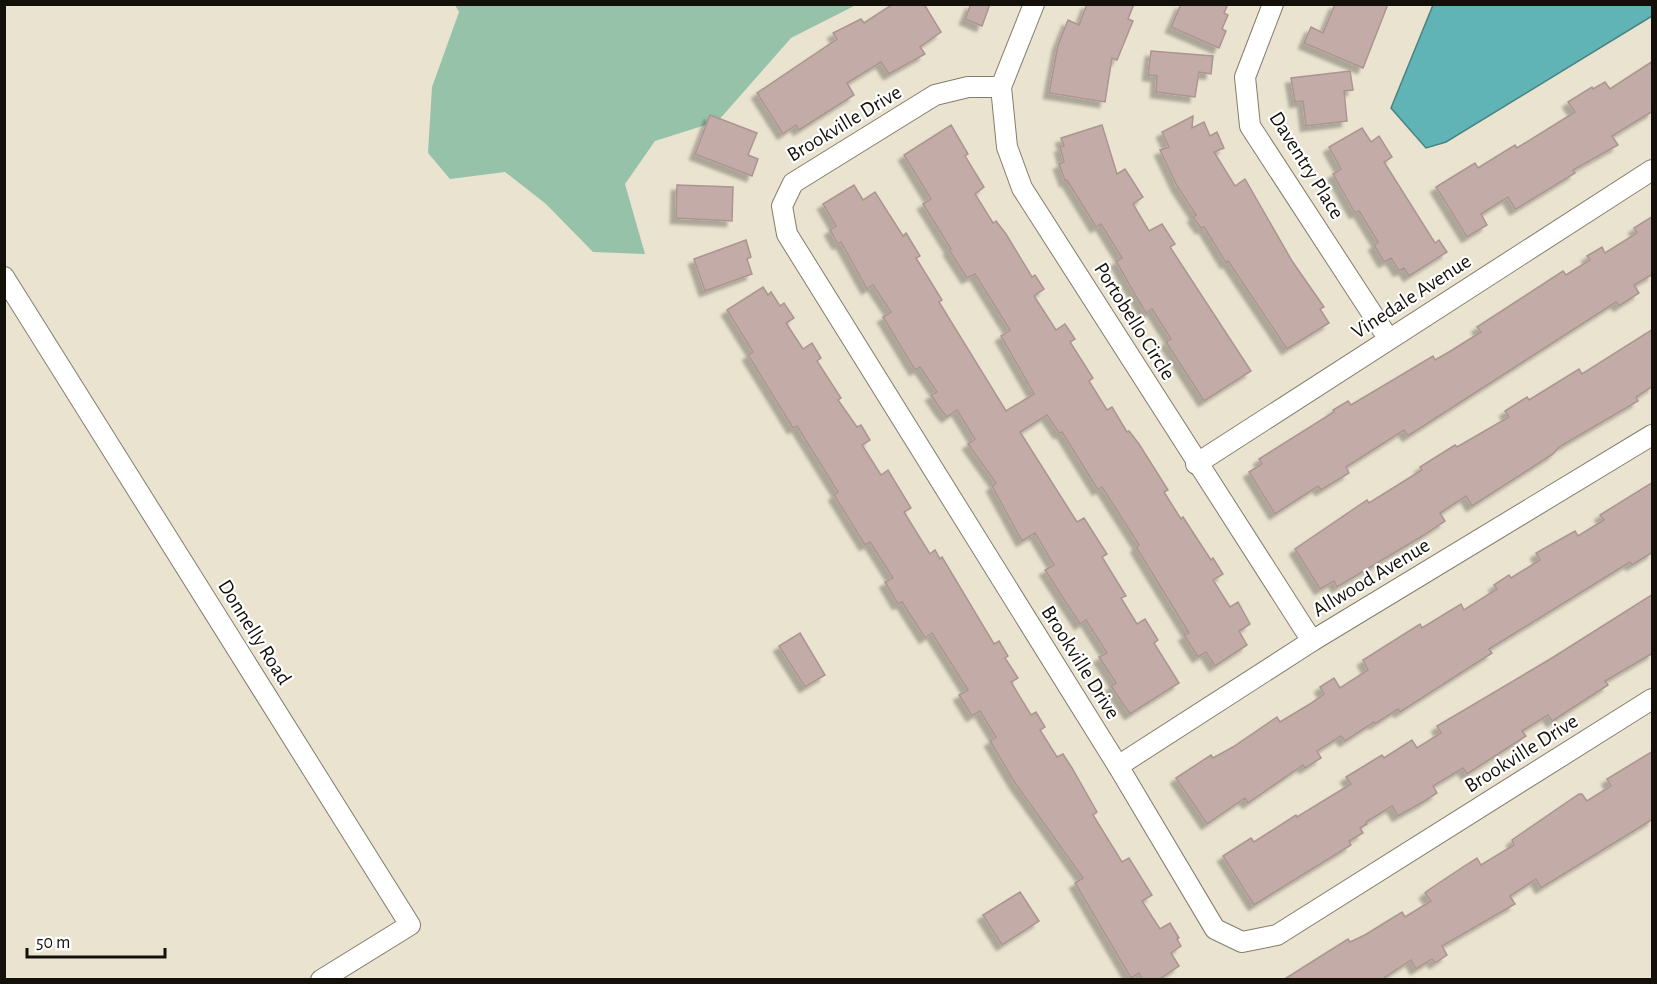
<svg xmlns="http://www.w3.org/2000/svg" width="1657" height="984" font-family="'Alegreya Sans',sans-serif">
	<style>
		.green { fill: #96c2a9 }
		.water { fill: #61b4b6; stroke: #4a8382; stroke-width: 1.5 }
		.building { fill: #c3aca7; stroke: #ab9590; stroke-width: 1.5; filter: url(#shadow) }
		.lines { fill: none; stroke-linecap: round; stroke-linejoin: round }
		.minor-casing { stroke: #837d6b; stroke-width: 22 }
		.minor { stroke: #fff; stroke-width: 20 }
		.labels { text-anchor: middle; stroke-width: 4.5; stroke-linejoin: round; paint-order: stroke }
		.street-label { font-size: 21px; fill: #13100a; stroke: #fff }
	</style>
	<defs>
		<filter id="shadow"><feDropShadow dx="-5.5" dy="5.5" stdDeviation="1.5" flood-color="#0004"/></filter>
	</defs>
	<rect width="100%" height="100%" fill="#eae3cf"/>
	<path class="green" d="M455,5H856L791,38L718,121L655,141L625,184L645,254L593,252L546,204L505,172L450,179L428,153L432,87L459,12Z"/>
	<path class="water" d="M1433,5H1652V16L1446,142L1426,148L1391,108Z"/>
	<g class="building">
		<path d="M893,4H924L941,32L920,47L925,54L889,74L881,62L847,83L854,95L799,130L796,125L783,134L757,93L837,39L833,33L861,19L864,23Z"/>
		<path d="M971,4H990L982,26L965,19Z"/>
		<path d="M1087,4H1134L1128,19L1133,21L1117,60L1112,58L1105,102L1049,93L1058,45L1068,20L1079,25Z"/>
		<path d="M1181,4H1228L1224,13L1228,15L1222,29L1226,31L1219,48L1171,27Z"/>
		<path d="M1335,4H1388L1363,68L1304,43L1311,27L1323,33Z"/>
		<path d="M1151,51L1213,56L1211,74L1199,72L1195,97L1156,92L1157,76L1148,75Z"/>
		<path d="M1653,61V111L1612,136L1618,145L1573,170L1575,173L1518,208L1515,209L1508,197L1481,214L1487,225L1467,237L1436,187L1475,163L1478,168L1515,145L1517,148L1575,112L1568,102L1592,87L1593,89L1605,82L1610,89Z"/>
		<path d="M1350,71L1353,90L1344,91L1347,121L1306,126L1303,101L1295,102L1291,78Z"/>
		<path d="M710,115L757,133L748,155L758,159L752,176L695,154Z"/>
		<path d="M1193,116L1192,128L1204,122L1210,136L1217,132L1224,148L1214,152L1235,186L1245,179L1292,261L1324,307L1320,309L1329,323L1287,349L1228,261L1226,263L1204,227L1201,228L1193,217L1196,215L1177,186L1160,150L1169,147L1162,132Z"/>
		<path d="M951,125L968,154L965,156L984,187L975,194L993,223L996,221L1006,234L1032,277L1035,275L1044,289L1034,296L1056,330L1065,324L1075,339L1070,342L1093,378L1089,381L1107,410L1112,407L1127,432L1129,431L1139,444L1168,490L1164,492L1181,519L1183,517L1211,560L1213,558L1223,574L1213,580L1230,607L1238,602L1250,624L1239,631L1247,645L1215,666L1206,652L1198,657L1184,635L1189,633L1136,547L1139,545L1102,487L1098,490L1062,432L1059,433L1047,415L1020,432L1077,522L1084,518L1107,554L1102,557L1126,596L1121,598L1137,624L1145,619L1158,640L1154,643L1179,683L1130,714L1111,686L1116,683L1099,657L1107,653L1086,620L1080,624L1045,570L1054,565L1035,533L1022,541L992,486L996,483L968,444L975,439L957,410L947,417L941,410L931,395L937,392L920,367L915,370L883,317L891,312L873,285L867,289L841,242L838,244L830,230L836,226L823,204L854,185L863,200L875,192L903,236L906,233L920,256L916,258L942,300L939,302L1006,411L1034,394L1001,336L1010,330L975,274L967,278L949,250L951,249L923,204L931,199L904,155Z"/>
		<path d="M1102,125L1117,174L1125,169L1143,197L1133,204L1149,231L1162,224L1175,244L1170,247L1251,371L1204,401L1166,342L1171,339L1152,309L1146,313L1137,298L1116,261L1122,258L1101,224L1096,227L1067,180L1065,181L1059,164L1064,162L1060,147L1064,146L1061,138Z"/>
		<path d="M1362,128L1371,142L1379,136L1392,157L1384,162L1435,243L1439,240L1447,252L1409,276L1404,268L1399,271L1391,258L1384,262L1374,245L1378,242L1359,211L1355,213L1333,174L1341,169L1329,147Z"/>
		<path d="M677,185L733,187L732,221L676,218Z"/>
		<path d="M1653,216V274L1634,285L1639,293L1619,306L1616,302L1408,436L1404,430L1346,467L1349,473L1321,490L1318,486L1275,514L1249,472L1262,464L1259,459L1334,412L1333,410L1348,401L1351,405L1433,356L1435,360L1449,352L1481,332L1477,327L1563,271L1566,275L1590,260L1587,256L1602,247L1605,253L1637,233L1634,228Z"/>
		<path d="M746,240L751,257L747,259L752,274L705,291L694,259Z"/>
		<path d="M763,287L768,295L771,292L780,306L784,303L794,318L786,323L803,349L812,343L821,358L817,361L841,398L838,400L857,427L861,425L870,440L862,445L881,475L888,470L911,508L904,512L930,554L935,550L940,559L942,557L994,644L999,641L1008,656L1005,658L1018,678L1011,682L1031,715L1036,712L1045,727L1040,730L1057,757L1063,754L1072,768L1097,812L1093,815L1122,862L1129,858L1152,895L1142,901L1160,929L1170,923L1179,938L1177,939L1181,946L1171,953L1179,966L1158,980H1143L1139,973L1131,978L1075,883L1083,878L1015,783L990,741L996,737L980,711L972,716L959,695L968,690L932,633L925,638L902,602L898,604L885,582L893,578L870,542L865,545L834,495L838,492L797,426L793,428L748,355L753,352L727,310Z"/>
		<path d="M1653,329V386L1636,397L1638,401L1559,447L1553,454L1472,506L1466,496L1440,513L1445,521L1424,535L1337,587L1334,581L1320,589L1295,549L1367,500L1369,503L1422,470L1420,467L1455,445L1457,447L1509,417L1505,411L1527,397L1529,400L1579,369L1582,374Z"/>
		<path d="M1653,482V552L1632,565L1630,562L1489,649L1492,653L1400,712L1398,709L1375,724L1374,722L1345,741L1341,736L1317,751L1321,758L1305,768L1303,765L1248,803L1245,798L1207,824L1176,778L1211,755L1213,758L1233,747L1277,717L1280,722L1310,704L1324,694L1320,687L1334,678L1340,688L1368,670L1363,660L1420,624L1422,628L1461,604L1464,610L1497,589L1494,585L1509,575L1511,578L1540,560L1536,553L1575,531L1578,536L1604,520L1600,515Z"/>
		<path d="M1653,594V653L1605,681L1608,685L1554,720L1552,721L1548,715L1522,731L1526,736L1467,774L1463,768L1433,786L1437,793L1423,802L1398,816L1392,806L1366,822L1367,824L1360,828L1363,833L1349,841L1351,845L1254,905L1223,856L1251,838L1254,842L1296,815L1297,817L1351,784L1346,777L1382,755L1384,758L1412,740L1417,748L1441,733L1437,726L1552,658Z"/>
		<path d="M800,633L825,675L805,687L779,646Z"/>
		<path d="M1653,751V819L1541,888L1536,879L1510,896L1515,904L1442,946L1447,955L1435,963L1432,959L1416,969L1411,960L1381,980H1283L1348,939L1350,942L1365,935L1402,912L1405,917L1431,901L1425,893L1427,891L1463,867L1477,858L1481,865L1514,845L1512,840L1579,794H1582L1587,801L1611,786L1607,779Z"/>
		<path d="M1020,892L1039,921L1002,945L983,915Z"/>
	</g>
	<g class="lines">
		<defs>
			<g id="minor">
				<path d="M1034,4L1001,87L1007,147L1022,188L1312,641"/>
				<path d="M1273,4L1245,77L1250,126L1388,338"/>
				<path d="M1001,87H968L935,95L793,183L782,206L787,234L1118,766L1215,929L1242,942L1277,935L1652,699"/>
				<path d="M4,277L410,925L321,980"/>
				<path d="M1196,464L1652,170"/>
				<path d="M1118,766L1312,641L1652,435"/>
			</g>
		</defs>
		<use href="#minor" class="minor-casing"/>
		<use href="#minor" class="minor"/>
	</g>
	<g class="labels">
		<g class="street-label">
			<text transform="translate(844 123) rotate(-31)" y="7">Brookville Drive</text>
			<text transform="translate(1307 165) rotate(58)" y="7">Daventry Place</text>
			<text transform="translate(1411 296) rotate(-33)" y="7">Vinedale Avenue</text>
			<text transform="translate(1135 321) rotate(58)" y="7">Portobello Circle</text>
			<text transform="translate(1371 577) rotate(-31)" y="7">Allwood Avenue</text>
			<text transform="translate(255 632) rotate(58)" y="7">Donnelly Road</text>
			<text transform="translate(1081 662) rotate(58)" y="7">Brookville Drive</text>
			<text transform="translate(1521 753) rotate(-32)" y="7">Brookville Drive</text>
		</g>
	</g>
	<rect width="1657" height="984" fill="none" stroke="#13100a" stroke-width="12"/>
	<path d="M27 948v9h138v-9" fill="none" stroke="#13100a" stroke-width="3"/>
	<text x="36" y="948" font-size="18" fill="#13100a" stroke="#ffffff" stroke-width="4.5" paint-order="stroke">50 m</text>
</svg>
